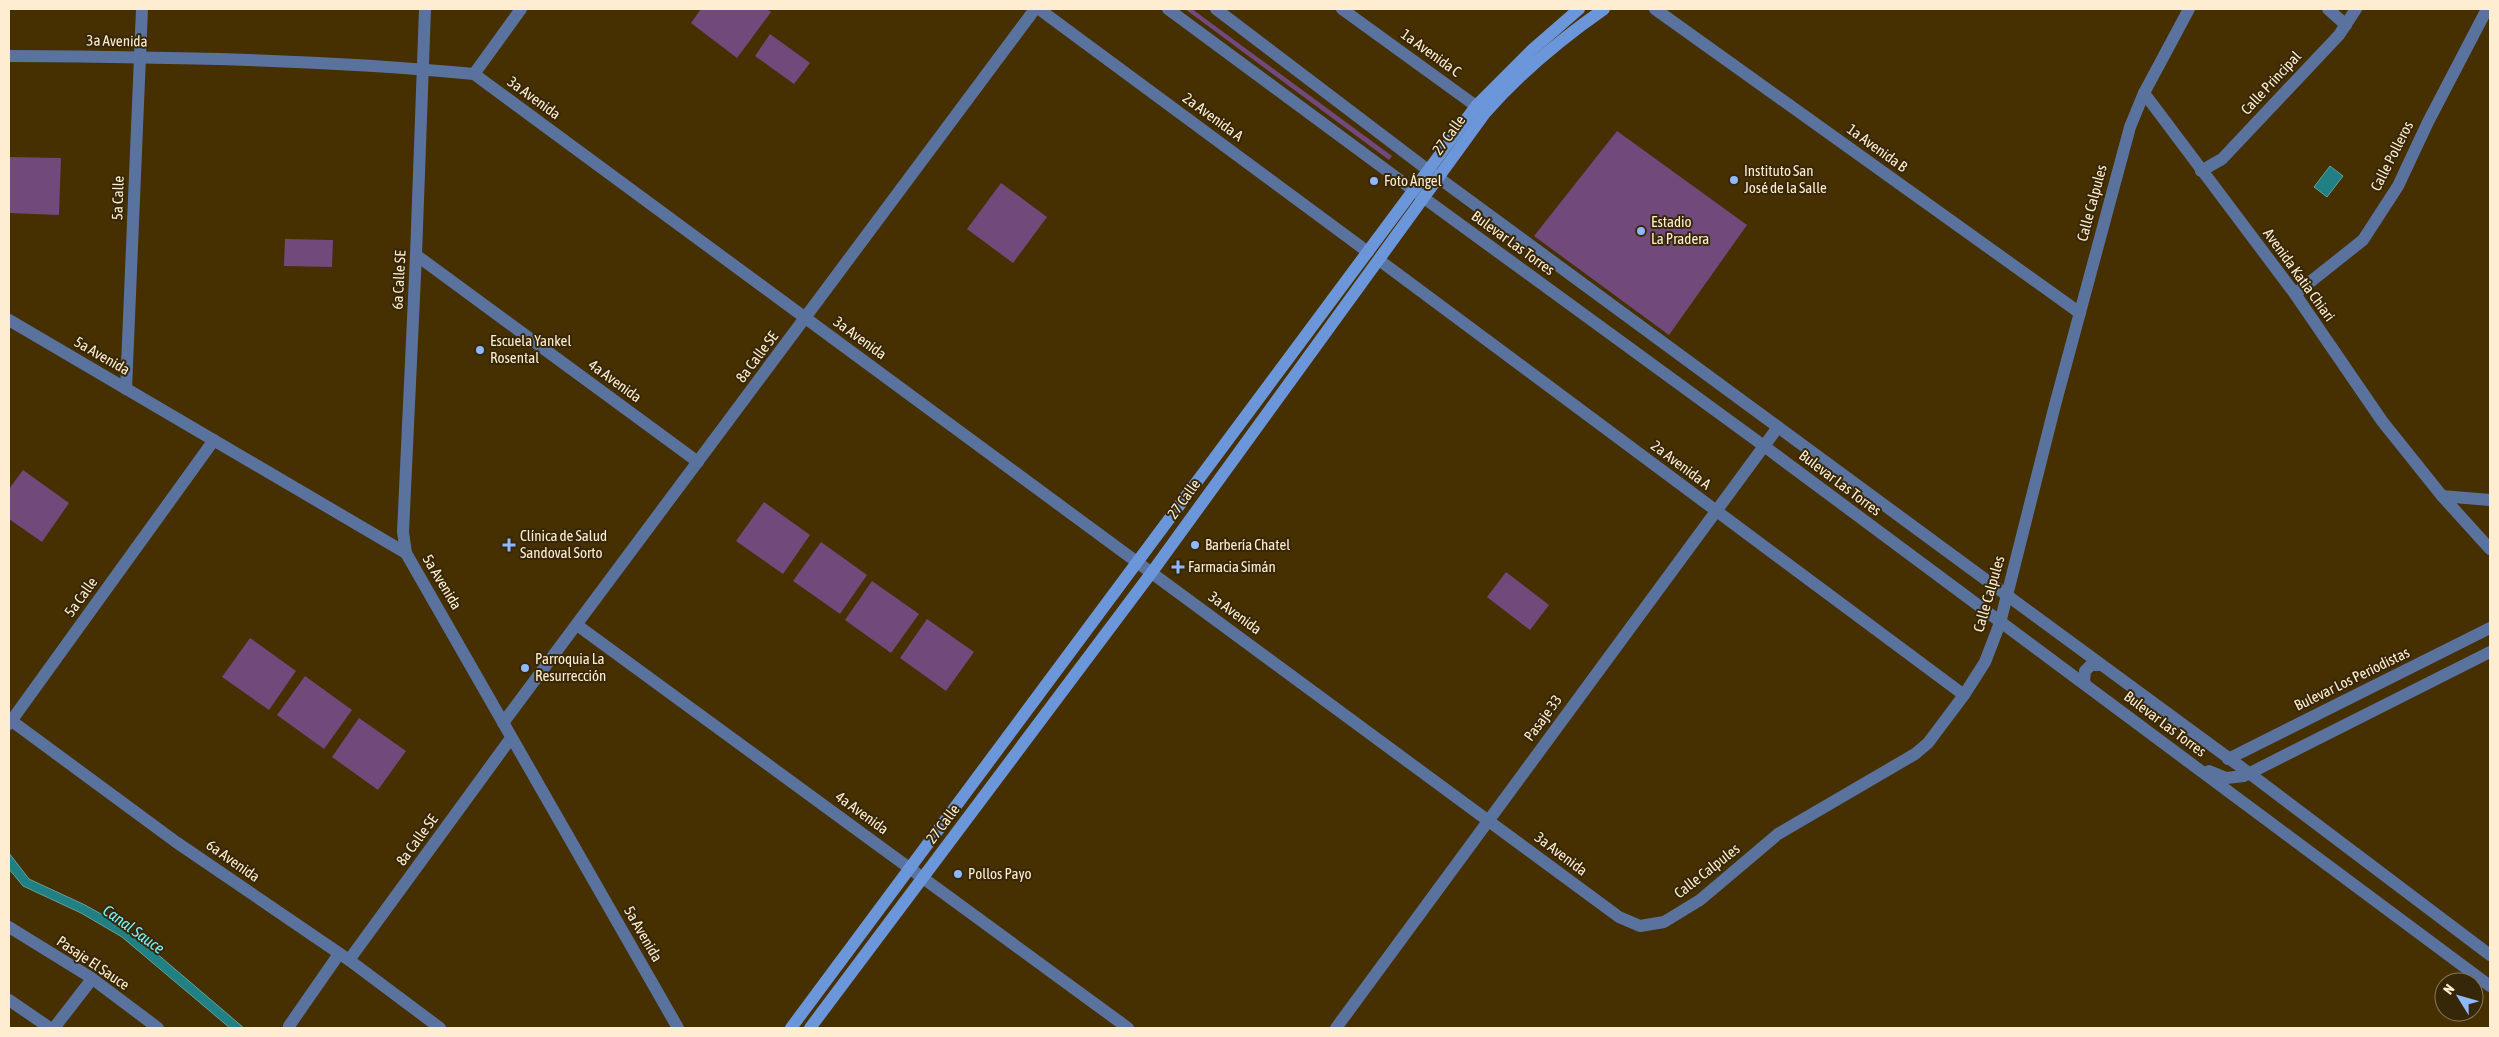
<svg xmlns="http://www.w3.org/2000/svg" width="2499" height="1037" font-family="'Asap Condensed',sans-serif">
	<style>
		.green { fill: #71497b }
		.water { fill: #208084; stroke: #63a19b }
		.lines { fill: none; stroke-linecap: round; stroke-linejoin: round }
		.minor { stroke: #59739e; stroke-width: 12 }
		.tertiary { stroke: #59739e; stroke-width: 12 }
		.secondary { stroke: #6c96da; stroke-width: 12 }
		.poi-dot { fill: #8fb8fd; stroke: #372709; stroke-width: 2 }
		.labels { text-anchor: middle; stroke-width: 4; stroke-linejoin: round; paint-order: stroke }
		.street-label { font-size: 15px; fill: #feedd0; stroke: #372709 }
		.poi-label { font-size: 15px; fill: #feedd0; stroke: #372709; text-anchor: start }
		.water-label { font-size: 16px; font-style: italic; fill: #7af2f9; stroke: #372709 }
	</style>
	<rect width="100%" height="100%" fill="#462f01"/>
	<g class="green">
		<path d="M701,9H767L771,12L737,58L691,23Z"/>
		<path d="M1185,9H1192L1392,156L1389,160Z"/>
		<path d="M770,34L810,63L794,84L755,56Z"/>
		<path d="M1617,131L1747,225L1669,335L1534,236Z"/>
		<path d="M9,157L61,158L59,215L9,213Z"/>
		<path d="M1001,183L1047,217L1013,263L967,229Z"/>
		<path d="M285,239L333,240L332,267L284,266Z"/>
		<path d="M23,470L69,503L42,542L9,519V489Z"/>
		<path d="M764,502L810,535L783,574L736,541Z"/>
		<path d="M821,542L867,575L840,614L793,581Z"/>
		<path d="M1506,572L1549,605L1530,630L1487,597Z"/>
		<path d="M872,581L919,614L891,653L845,620Z"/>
		<path d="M927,619L974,652L946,691L900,658Z"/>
		<path d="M250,638L296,671L269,710L222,677Z"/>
		<path d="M305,676L352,710L324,749L277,715Z"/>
		<path d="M359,718L406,751L378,790L332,757Z"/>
	</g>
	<g class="water">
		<path d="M2330,166L2343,176L2327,197L2314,187Z"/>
		<path d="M9,853L29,879L85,905L128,929L244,1028H230L122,937L81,913L23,886L9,869Z"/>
	</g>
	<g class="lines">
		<g class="minor">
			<path d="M1039,9L1368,252"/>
			<path d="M1342,9L1476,106"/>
			<path d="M1655,9L2080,313"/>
			<path d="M2328,9L2346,25"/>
			<path d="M9,56C164,57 320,59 474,74L1619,917L1640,926L1664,922L1700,900L1778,834L1915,754L1928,743L1964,695L1985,662L2000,623L2055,405L2130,127L2144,93L2189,9"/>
			<path d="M474,74L521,9"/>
			<path d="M2144,93L2295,294L2382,421L2442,496L2490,549"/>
			<path d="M2201,171L2222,159L2339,35L2356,9"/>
			<path d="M416,255L698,462"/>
			<path d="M1379,260L1964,695"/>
			<path d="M2295,294L2363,240L2398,186L2428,122L2487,9"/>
			<path d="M126,389L142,9"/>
			<path d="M2442,496L2490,500"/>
			<path d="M577,625L1128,1028"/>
			<path d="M9,719L176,842L349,960L440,1028"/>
			<path d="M503,723L1035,9"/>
			<path d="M9,724L214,440"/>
			<path d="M2228,759L2490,628"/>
			<path d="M9,927L90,977L158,1028"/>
			<path d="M349,960L511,738"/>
			<path d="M9,1000L50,1028"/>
			<path d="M289,1026L339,954"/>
			<path d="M54,1028L92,979"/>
			<path d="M1336,1028L1778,427"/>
		</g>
		<g class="tertiary">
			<path d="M1168,9L1424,198L1764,446L2490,986"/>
			<path d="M1216,9L1428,170L2249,773L2490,955"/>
			<path d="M9,320L406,553L678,1028"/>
			<path d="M406,553L403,532L416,255L425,9"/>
			<path d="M2084,683L2085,671L2091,665H2100"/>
			<path d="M2209,771L2226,778L2244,776L2490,652"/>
		</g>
		<g class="secondary">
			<path d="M791,1028L1476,106L1533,49L1579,9"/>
			<path d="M810,1028L1152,572L1485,113C1520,73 1561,39 1604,9"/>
		</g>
	</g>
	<g class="poi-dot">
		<circle cx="1734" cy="180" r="5"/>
		<circle cx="1374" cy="181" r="5"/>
		<circle cx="1641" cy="231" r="5"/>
		<circle cx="480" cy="350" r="5"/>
		<path d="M506.5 537.5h5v5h5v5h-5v5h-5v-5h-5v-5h5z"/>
		<circle cx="1195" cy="545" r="5"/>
		<path d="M1175.5 559.5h5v5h5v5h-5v5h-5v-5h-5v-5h5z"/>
		<circle cx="525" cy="668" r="5"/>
		<circle cx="958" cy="874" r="5"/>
	</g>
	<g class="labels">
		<g class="street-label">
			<text transform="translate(117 41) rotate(1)" y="5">3a Avenida</text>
			<text transform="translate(1431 53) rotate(36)" y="5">1a Avenida C</text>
			<text transform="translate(2271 83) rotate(-47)" y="5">Calle Principal</text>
			<text transform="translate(534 98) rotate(36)" y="5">3a Avenida</text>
			<text transform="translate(1213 117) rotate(36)" y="5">2a Avenida A</text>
			<text transform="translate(1449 135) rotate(-54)" y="5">27 Calle</text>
			<text transform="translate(1877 148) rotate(36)" y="5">1a Avenida B</text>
			<text transform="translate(2392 156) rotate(-63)" y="5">Calle Polleros</text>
			<text transform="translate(118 198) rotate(-88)" y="5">5a Calle</text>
			<text transform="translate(2092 203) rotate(-75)" y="5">Calle Calpules</text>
			<text transform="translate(1513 243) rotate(36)" y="5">Bulevar Las Torres</text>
			<text transform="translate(2299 275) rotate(54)" y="5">Avenida Katia Chiari</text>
			<text transform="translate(399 280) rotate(-87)" y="5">6a Calle SE</text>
			<text transform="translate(860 338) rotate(36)" y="5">3a Avenida</text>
			<text transform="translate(102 356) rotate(30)" y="5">5a Avenida</text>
			<text transform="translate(757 357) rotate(-53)" y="5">8a Calle SE</text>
			<text transform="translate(615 381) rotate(36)" y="5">4a Avenida</text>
			<text transform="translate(1681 465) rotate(37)" y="5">2a Avenida A</text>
			<text transform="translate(1840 483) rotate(37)" y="5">Bulevar Las Torres</text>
			<text transform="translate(1184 499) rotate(-54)" y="5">27 Calle</text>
			<text transform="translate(442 582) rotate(59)" y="5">5a Avenida</text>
			<text transform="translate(1989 594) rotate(-74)" y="5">Calle Calpules</text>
			<text transform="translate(81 597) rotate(-54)" y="5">5a Calle</text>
			<text transform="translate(1235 613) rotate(36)" y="5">3a Avenida</text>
			<text transform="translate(2352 679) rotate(-26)" y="5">Bulevar Los Periodistas</text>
			<text transform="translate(1543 718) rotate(-54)" y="5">Pasaje 33</text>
			<text transform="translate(2165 724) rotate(37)" y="5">Bulevar Las Torres</text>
			<text transform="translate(862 813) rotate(36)" y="5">4a Avenida</text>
			<text transform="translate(943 824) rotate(-53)" y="5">27 Calle</text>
			<text transform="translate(417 840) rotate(-54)" y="5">8a Calle SE</text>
			<text transform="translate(1561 854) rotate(37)" y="5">3a Avenida</text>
			<text transform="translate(233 861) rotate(35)" y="5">6a Avenida</text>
			<text transform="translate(1707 871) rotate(-38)" y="5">Calle Calpules</text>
			<text transform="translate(643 934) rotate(60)" y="5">5a Avenida</text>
			<text transform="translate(93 963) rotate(34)" y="5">Pasaje El Sauce</text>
		</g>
		<g class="poi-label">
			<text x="1744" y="176">Instituto San<tspan x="1744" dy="17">José de la Salle</tspan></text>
			<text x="1384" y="186">Foto Ángel</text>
			<text x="1651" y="227">Estadio<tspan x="1651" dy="17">La Pradera</tspan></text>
			<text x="490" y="346">Escuela Yankel<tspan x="490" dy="17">Rosental</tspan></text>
			<text x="520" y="541">Clínica de Salud<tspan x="520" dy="17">Sandoval Sorto</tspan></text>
			<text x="1205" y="550">Barbería Chatel</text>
			<text x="1188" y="572">Farmacia Simán</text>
			<text x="535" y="664">Parroquia La<tspan x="535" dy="17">Resurrección</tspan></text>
			<text x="968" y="879">Pollos Payo</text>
		</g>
		<g class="water-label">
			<text transform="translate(134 929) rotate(36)" y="6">Canal Sauce</text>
		</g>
	</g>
	<rect width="2499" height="1037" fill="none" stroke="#feedd0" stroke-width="20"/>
	<g transform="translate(2459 997) rotate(307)"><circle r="24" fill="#372709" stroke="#877659"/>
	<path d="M0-4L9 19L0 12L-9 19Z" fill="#8fb8fd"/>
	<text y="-8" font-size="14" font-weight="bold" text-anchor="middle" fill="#feedd0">N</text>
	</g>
</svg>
